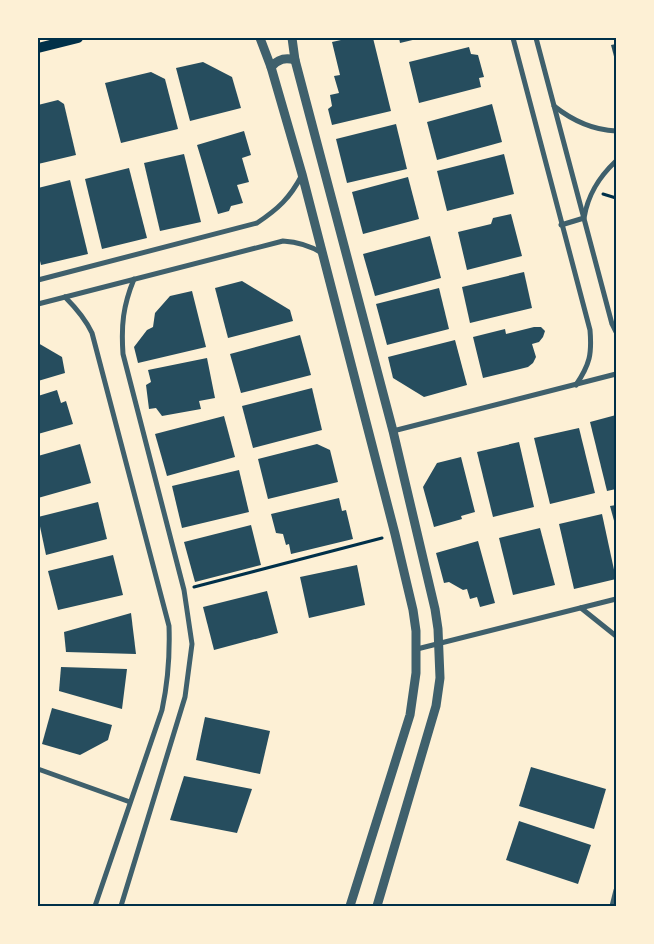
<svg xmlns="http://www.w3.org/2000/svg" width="654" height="944" font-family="'Public Sans',sans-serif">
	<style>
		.building { fill: #264d5e }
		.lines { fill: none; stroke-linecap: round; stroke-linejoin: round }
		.path { stroke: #003049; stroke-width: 3 }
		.minor { stroke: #3f606c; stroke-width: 5 }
		.tertiary { stroke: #3f606c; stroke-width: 9 }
		.secondary { stroke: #003049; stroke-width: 10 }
		.neatline { fill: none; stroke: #003049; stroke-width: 2 }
	</style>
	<rect width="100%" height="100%" fill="#fdf0d5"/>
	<g class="building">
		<path d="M350,38H373L391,111L332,125L328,109L332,106L330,95L339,93L334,76L340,75L332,42Z"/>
		<path d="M399,38H421L400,43Z"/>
		<path d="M616,44V64L611,45Z"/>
		<path d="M469,47L471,54L478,55L484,77L479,78L481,87L419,103L409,62Z"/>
		<path d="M203,62L232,77L241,108L190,121L176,68Z"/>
		<path d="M151,72L165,79L178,129L121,143L105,83Z"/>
		<path d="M58,100L64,104L76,155L38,164V105Z"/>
		<path d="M492,104L502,142L437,160L427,122Z"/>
		<path d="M396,124L407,169L347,183L336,139Z"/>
		<path d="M244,131L251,155L242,158L249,182L237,185L243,203L231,206L229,211L218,214L197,145Z"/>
		<path d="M184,154L201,222L160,231L144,163Z"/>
		<path d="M504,154L514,194L447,211L437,171Z"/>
		<path d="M129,168L147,238L102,249L85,179Z"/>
		<path d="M408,177L419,219L363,234L352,192Z"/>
		<path d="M70,180L88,254L41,265L38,253V188Z"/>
		<path d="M511,214L522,256L467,270L458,232L491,224L493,218Z"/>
		<path d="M430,236L441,278L375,296L363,254Z"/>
		<path d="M524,272L532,308L470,323L462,287Z"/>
		<path d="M242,281L290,310L293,321L228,338L215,288Z"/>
		<path d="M439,288L449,329L387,345L376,304Z"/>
		<path d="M192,291L206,347L138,363L134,347L147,330L153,327L155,313L170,296Z"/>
		<path d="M534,327H541L545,331L543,337L539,342L532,344L536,357L533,363L528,367L483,378L473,337L505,329L506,334Z"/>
		<path d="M300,335L311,375L241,393L230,354Z"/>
		<path d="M455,340L467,385L424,397L393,378L388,357Z"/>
		<path d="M38,343L62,357L65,373L38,381Z"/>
		<path d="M207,358L215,398L199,401L201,409L162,416L156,408L149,409L146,385L151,382L148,370Z"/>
		<path d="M312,388L322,430L253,448L242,406Z"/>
		<path d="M57,390L61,403L66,401L73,424L38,434V396Z"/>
		<path d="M616,415V489L607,491L590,422Z"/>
		<path d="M224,416L235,457L167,476L155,434Z"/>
		<path d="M579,428L595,493L550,504L534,438Z"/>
		<path d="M519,442L534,507L493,517L477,452Z"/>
		<path d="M80,444L91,483L38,498V456Z"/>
		<path d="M317,444L330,450L338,482L268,499L258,459Z"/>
		<path d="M461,457L475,512L461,516L462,519L434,527L423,487L437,463Z"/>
		<path d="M239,470L249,512L182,528L172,486Z"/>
		<path d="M339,498L342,511L346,510L353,539L291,554L289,544L286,545L283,534L276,533L271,514Z"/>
		<path d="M98,502L107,539L46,555L38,517Z"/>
		<path d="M616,505V528L610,506Z"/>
		<path d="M602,514L616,579L574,589L559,524Z"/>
		<path d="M251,525L261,565L195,582L184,542Z"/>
		<path d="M540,528L555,585L513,595L499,538Z"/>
		<path d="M478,541L495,603L480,607L477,597L470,599L467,589L463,590L449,582L444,583L436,553Z"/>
		<path d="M113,555L123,595L58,610L48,571Z"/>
		<path d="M357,565L365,605L309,618L300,577Z"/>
		<path d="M267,591L278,633L214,650L203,607Z"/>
		<path d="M131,613L136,654L66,652L64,632Z"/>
		<path d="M61,667L127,669L122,709L59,691Z"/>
		<path d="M52,708L112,725L108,740L80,755L42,744Z"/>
		<path d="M205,717L270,731L260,774L196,760Z"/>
		<path d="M531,767L606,789L594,829L519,806Z"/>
		<path d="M184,776L252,789L237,833L170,820Z"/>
		<path d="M519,821L591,845L578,884L506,860Z"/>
	</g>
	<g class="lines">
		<g class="path">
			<path d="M603,194L616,198"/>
			<path d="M194,587L382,538"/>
		</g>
		<g class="minor">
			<path d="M513,38L590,330C592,354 590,364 576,385"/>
			<path d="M536,38L612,324L616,332"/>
			<path d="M554,106C573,121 592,130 616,131"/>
			<path d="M561,225L584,218C588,194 599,177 616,161"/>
			<path d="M38,280L257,223C278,209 290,198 302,175"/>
			<path d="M65,297C76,308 85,318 92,333L169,626C170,655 168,682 162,710L95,906"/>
			<path d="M38,304L283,241C298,242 309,245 322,253"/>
			<path d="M393,431L616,374"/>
			<path d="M581,608L616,636"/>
			<path d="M417,649L616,599"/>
			<path d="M38,769L130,802"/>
			<path d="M121,906L185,697L192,644L184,590L123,354C121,325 123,306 134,279"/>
			<path d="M612,906L616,890"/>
		</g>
		<g class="tertiary">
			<path d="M260,38L271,67L302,174L395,534L413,610L416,631V673L410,715L350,906"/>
			<path d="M292,38L295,60L393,431L435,609L438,629L440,678L436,706L377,906"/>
			<path d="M271,67C278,59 285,57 295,60"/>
		</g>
		<path class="secondary" d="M38,48L78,38"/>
	</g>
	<rect width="654" height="944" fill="none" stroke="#fdf0d5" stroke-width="78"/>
	<rect x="39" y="39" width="576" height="866" class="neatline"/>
</svg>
